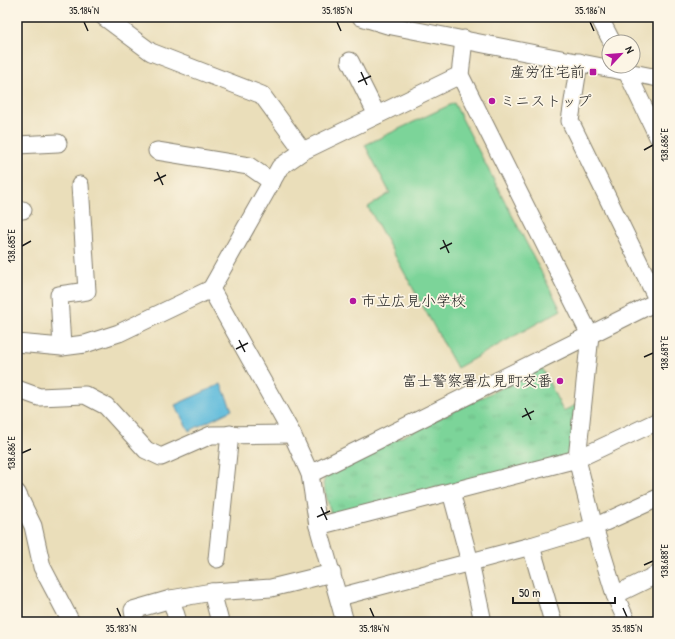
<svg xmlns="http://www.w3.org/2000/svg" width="675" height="639" font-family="'Patrick Hand','Klee One',sans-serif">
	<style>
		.grass { fill: url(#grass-tufts); stroke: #4c785a }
		.garden { fill: #7cd499; stroke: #4c785a }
		.water { fill: #5cbadb; stroke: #3c6b7c }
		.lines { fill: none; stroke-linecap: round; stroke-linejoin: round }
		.minor-casing { stroke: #837d6b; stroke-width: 19 }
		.minor { stroke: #fff; stroke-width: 17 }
		.ticks { fill: none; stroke: #1c1c1c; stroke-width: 1.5 }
		.poi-dot { fill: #b5179e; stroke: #fcf5e5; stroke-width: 1.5 }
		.labels { text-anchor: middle; stroke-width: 3.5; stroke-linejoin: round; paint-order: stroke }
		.poi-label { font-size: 15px; fill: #1c1c1c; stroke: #fcf5e5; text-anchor: end }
		.neatline { fill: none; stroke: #1c1c1c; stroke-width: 1.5 }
		.ticks-label { font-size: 10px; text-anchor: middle; fill: #1c1c1c }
	</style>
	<defs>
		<pattern id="grass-tufts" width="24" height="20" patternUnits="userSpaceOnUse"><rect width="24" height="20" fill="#7cd499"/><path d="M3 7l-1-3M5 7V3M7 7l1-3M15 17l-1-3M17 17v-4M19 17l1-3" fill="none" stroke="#6bb583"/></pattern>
	</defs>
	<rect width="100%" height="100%" fill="#fcf5e5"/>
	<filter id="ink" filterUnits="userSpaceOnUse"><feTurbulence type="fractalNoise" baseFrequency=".025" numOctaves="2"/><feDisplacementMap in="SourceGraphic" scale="8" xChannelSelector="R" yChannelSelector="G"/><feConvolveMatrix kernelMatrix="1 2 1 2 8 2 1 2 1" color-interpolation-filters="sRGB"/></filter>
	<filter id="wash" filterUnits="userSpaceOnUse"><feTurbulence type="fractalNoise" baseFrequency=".012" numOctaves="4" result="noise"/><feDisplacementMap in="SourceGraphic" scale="16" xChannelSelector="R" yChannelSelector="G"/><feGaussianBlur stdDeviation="0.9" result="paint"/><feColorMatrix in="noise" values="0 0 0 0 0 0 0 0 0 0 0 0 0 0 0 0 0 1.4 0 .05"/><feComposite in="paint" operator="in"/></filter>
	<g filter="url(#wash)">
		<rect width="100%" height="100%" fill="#eadeba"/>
		<path class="grass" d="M542,368L563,411L576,405L570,451L567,456L331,514L323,484L326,474Z"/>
		<path class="garden" d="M454,103L561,310L457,368L368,207L390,193L365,145Z"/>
		<path class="water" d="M221,384L232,410L189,431L175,405Z"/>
	</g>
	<g filter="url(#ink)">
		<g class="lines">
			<defs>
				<g id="minor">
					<path d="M104,17L151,52L262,95L303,151"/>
					<path d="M361,17L387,25L658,78"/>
					<path d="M599,17L612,42"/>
					<path d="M464,39L460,75L590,335L577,459L594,527L615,595L627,622"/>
					<path d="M350,61L377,115"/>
					<path d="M579,62L570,121L658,301"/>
					<path d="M624,66L658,137"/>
					<path d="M17,145L58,143"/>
					<path d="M157,151L249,166L272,182"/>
					<path d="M17,210H23"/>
					<path d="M211,289L292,434L310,474L318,526L345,622"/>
					<path d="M17,343L62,347L85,344L119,333L211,289L280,167L303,151L460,75"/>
					<path d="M62,347L59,295L87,291L80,185"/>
					<path d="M17,389L39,397L85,395L106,406L146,450L161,457L211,435L292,434"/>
					<path d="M310,474L658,301"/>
					<path d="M451,492L470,562L483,622"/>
					<path d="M17,493L33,526L42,567L71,622"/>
					<path d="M318,526L577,459L658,421"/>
					<path d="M531,546L553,622"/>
					<path d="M217,559L230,434"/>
					<path d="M212,592L220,622"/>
					<path d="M615,595L658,574"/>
					<path d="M339,597L531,546L594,527L658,498"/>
					<path d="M171,599L178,622"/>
					<path d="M135,622L133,610L171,599L212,592L271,588L332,573"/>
				</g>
			</defs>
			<use href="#minor" class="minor-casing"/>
			<use href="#minor" class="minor"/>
		</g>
	</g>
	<path class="ticks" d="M84,22L88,31M337,22L341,31M590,22L594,31M361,72L367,85M358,82L371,76M644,150L653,145M157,172L163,185M154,181L166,175M443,240L449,253M22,246L31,241M440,249L452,243M239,340L245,352M236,349L248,343M644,357L653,353M525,408L531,420M522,417L534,411M22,453L31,449M321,507L327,520M317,517L330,511M644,565L653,561M117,608L121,617M370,608L374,617M623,608L627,617"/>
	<g class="poi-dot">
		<rect x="589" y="68" width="8" height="8" rx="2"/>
		<circle cx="492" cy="101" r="4"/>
		<circle cx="353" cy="301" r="4"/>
		<circle cx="560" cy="381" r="4"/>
	</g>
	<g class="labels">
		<g class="poi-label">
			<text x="585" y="77">産労住宅前</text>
			<text x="500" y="106" text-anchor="start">ミニストップ</text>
			<text x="361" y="306" text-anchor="start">市立広見小学校</text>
			<text x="552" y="386">富士警察署広見町交番</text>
		</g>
	</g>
	<rect width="675" height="639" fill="none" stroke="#fcf5e5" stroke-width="44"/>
	<g transform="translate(621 54) rotate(64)"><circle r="19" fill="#fcf5e5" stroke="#a29e95"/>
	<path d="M0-3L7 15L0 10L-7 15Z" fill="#b5179e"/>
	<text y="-6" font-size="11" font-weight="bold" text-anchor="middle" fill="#1c1c1c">N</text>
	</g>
	<path d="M513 597v6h102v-6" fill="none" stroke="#1c1c1c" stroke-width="2"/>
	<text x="519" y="597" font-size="12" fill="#1c1c1c" stroke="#fcf5e5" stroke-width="3" paint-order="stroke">50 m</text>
	<rect x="22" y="22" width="631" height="595" class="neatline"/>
	<g class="ticks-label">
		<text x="84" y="14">35.184°N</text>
		<text x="337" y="14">35.185°N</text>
		<text x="590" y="14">35.186°N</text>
		<text transform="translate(664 145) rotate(-90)" y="4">138.686°E</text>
		<text transform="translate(11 246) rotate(-90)" y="4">138.685°E</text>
		<text transform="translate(664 353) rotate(-90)" y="4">138.687°E</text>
		<text transform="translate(11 453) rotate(-90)" y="4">138.686°E</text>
		<text transform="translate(664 561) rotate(-90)" y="4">138.688°E</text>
		<text x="121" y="632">35.183°N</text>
		<text x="374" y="632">35.184°N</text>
		<text x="627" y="632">35.185°N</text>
	</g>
</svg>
